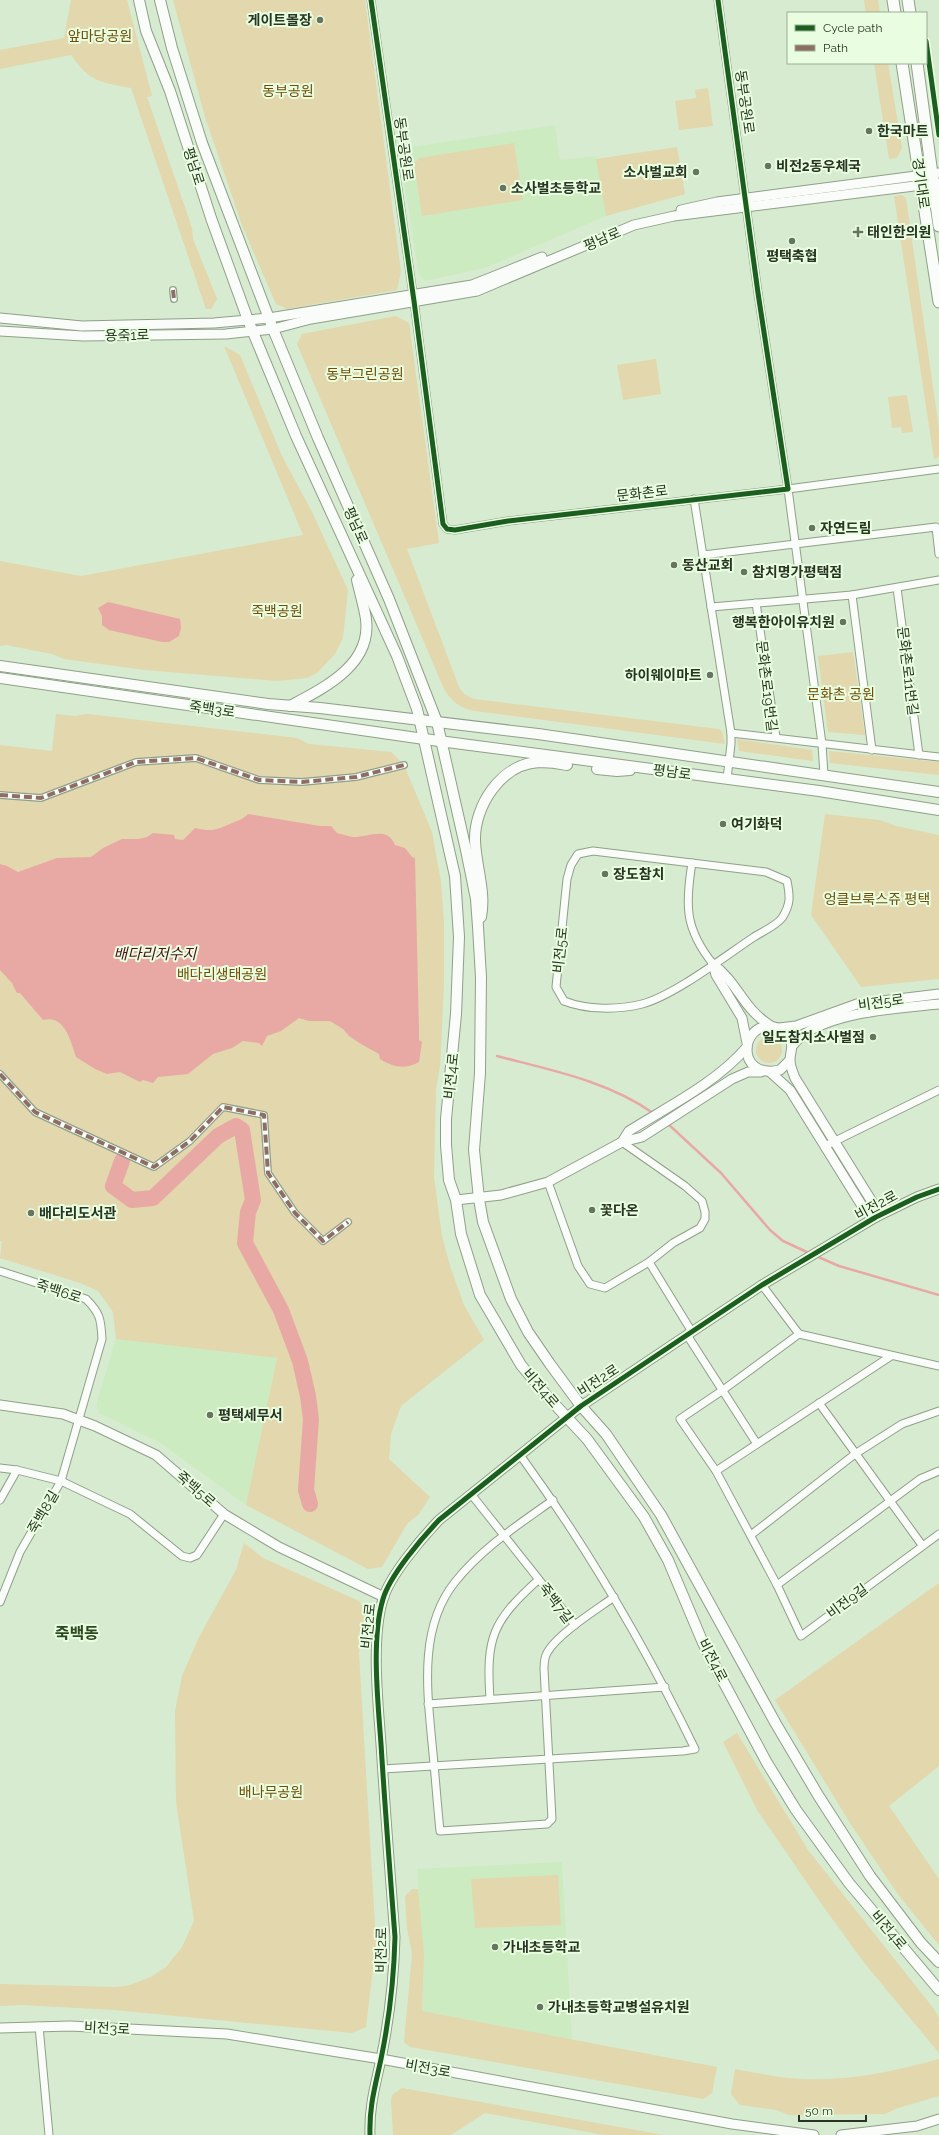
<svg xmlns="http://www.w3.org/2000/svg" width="939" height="2135" font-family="Raleway,'Noto Sans KR',sans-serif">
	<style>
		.built { fill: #cdebc1 }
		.green { fill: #e2d7ad }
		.water { fill: #e8a9a5 }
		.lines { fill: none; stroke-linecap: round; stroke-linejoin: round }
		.stream { stroke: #e8a9a5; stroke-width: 2.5 }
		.river { stroke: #e8a9a5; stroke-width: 16 }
		.pedestrian-casing { stroke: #909f8a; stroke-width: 8 }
		.minor-casing { stroke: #909f8a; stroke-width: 9 }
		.tertiary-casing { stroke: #909f8a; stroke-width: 11 }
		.secondary-casing { stroke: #909f8a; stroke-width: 12 }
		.primary-casing { stroke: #909f8a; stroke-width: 13 }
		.pedestrian { stroke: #f9fcf8; stroke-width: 5.5 }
		.minor { stroke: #f9fcf8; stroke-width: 7 }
		.tertiary { stroke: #f9fcf8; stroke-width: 9 }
		.secondary { stroke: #f9fcf8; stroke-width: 10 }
		.primary { stroke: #f9fcf8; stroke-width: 11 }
		.quiet { stroke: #8d6e63; stroke-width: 4; stroke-dasharray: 8 4; stroke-linecap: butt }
		.cycleway-casing { stroke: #e9fee1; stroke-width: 8 }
		.cycleway { stroke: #1b5e20; stroke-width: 5 }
		.poi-dot { fill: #65755f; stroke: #e9fee1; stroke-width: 1.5 }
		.labels { text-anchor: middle; stroke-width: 4; stroke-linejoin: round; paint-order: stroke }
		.poi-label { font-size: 14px; font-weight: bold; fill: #283522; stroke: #e9fee1; text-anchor: start }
		.park-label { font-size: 14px; fill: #724e09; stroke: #e9fee1 }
		.street-label { font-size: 14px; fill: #283522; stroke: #e9fee1 }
		.water-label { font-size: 15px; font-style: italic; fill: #4d1019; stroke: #e9fee1 }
		.quarter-label { font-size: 16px; font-weight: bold; fill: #2c491f; stroke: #e9fee1 }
	</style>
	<rect width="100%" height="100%" fill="#d7ebd0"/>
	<g class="built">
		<path d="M555,125L560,160L596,156L606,216L485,268L425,281L419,275L399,149Z"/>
		<path d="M116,1339L277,1358L246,1505L159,1442L99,1413L96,1405Z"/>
		<path d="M562,1862L572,2040L422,2011L424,1955L421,1938L417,1869Z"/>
	</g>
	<g class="green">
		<path d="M71,0H127L152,96L147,97L192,228L193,239L217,299L211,309H206L131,88C99,82 90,82 71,55L0,69V50L64,38Z"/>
		<path d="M173,0H365L401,272L397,290L287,309L276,304L243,228L205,117Z"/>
		<path d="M864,0H878L880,13H866Z"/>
		<path d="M874,63H888L902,148L897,158L889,159Z"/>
		<path d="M708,88L713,126L679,130L675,101L696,98L695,90Z"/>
		<path d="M514,143L523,200L422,216L414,164L419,158Z"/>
		<path d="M677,147L685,194L606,216L596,159Z"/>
		<path d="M902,195L906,198L939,429V457L934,459L894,196Z"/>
		<path d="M396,316L409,323L439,543L407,549L459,687L464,694L474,699L719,729L722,731L725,744L475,711C460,708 452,702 444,689L297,344L302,334Z"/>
		<path d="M224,346L240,355L282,456L312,512L348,590L343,638L335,654L317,673L307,678L277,681L145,670L64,659L52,654L6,645L0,646V561L81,576L303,535Z"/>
		<path d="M656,359L661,394L623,400L617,365Z"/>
		<path d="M907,395L913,432L902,433L901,427L892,428L888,397Z"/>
		<path d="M853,652L865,735L828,732L818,656Z"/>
		<path d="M56,714L75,716L87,714L297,738L309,744L391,752L404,765L432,832L441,882L444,923V985L440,1066L436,1090L434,1177L442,1236L450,1266L464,1305L484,1340L401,1406L391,1434L389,1459L430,1497L418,1515L407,1524L382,1567L368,1569L246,1505L277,1358L116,1339L113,1312L98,1291L80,1283L0,1258L2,1241H0V745L52,751Z"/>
		<path d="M737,739L812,750L813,761L739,751Z"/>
		<path d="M829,751L939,762V775L830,763Z"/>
		<path d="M825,814L880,820L896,826L939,835V979L861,987L811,915Z"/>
		<circle cx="769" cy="1050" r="13"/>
		<path d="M244,1543L263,1558L359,1601L366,1612L359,1653L376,1943L366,2027L352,2033L114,2010L22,2005L0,2006V1984L116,1987L130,1985L151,1977L166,1967L182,1947L194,1921L176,1802L175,1711L182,1676L199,1637L236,1570Z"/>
		<path d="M939,1583V1766L889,1806L939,1879V1945L897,1893L850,1823L775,1700Z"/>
		<path d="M737,1733L808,1850L934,2009L939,2018V2053L866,1965L825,1909L757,1810L723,1742Z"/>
		<path d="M558,1875L561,1925L475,1928L471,1879Z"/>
		<path d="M412,1889H418L424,1955L422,2011L717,2067L712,2093L703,2099L410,2047L404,2042L412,1954L407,1928L405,1896Z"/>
		<path d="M939,2059V2096L898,2108L885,2114L789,2115L776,2110L740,2105L731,2094L735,2069C758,2073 782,2079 805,2079C850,2081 896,2071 939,2059Z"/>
		<path d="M402,2088L664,2135H604L485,2113L451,2135H393L391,2101L392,2095Z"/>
	</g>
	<g class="water">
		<path d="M108,602L180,619L181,628L179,636L169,642H162L109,630L102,625V616L98,608Z"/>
		<path d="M248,814L320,826H331L337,833C342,834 347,836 352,837C368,838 387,825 395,845L405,848L412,857L415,858L419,1030V1040L422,1042L419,1062C406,1070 392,1067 380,1059L379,1054L361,1044L349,1036L343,1029L330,1021H309L299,1018L281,1031L267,1036L262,1046L259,1043L243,1041L232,1048L213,1054L188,1074L158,1077L153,1083L143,1080L140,1082L120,1072L107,1074L95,1069L76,1057C71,1042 65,1014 43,1020L20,993H17L12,983L0,970V864L7,866L18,872L57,858L91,857L103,848L122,839H138L147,837L153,833L174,835L175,839L183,840L195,828C213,832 216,830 232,823C239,820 242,820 248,814Z"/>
	</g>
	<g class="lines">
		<g class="stream">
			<path d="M497,1056C550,1070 608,1081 653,1113"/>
			<path d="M667,1123L721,1173L770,1230L783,1241L809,1253"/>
			<path d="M816,1256L839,1266L939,1295"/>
		</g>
		<path class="river" d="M122,1161L113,1186L132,1200L153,1198L218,1136L236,1126L242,1130L253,1200L248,1212L245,1243L281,1310L300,1361L308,1396L311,1419L306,1490L310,1504"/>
		<defs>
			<g id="pedestrian">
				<path d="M173,290L174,299"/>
				<path d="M0,795L41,798L136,762L196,758L259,780L302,782L356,777L404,765"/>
				<path d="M0,1074L35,1112L154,1167L190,1141L223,1107L264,1115L268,1173L295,1213L323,1241L348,1222"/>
			</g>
			<g id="minor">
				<path d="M371,0L414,301L443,524L447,529L455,530L508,521L788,489L758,293L718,0"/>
				<path d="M694,499L731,733V744L727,779"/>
				<path d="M703,555L936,527L939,554"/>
				<path d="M897,588L919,755"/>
				<path d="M852,595L872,750"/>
				<path d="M756,603L776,737"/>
				<path d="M711,607L852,595L939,580"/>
				<path d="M731,733L939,757"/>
				<path d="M824,775L822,744L788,489L939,469"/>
				<path d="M593,851L766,872L787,881C790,896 791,904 782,918C777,925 762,932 754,937C725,956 675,995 642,1004C618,1010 587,1010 564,1001L556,987L567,879L571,865L578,854Z"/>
				<path d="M692,863C685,906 685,929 713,964"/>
				<path d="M622,1142L685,1186L702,1201L705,1212V1219L700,1228L673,1243L649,1262"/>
				<path d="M825,1146L939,1090"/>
				<path d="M548,1182L578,1266L590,1284L605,1288L649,1262L692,1332"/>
				<path d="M0,1271L86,1299C100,1313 101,1319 102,1339L61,1481L20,1552L0,1602"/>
				<path d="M762,1285L799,1334L723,1390L680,1419L716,1471L777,1585L801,1636L939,1534"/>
				<path d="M799,1334L939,1366"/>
				<path d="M687,1335L757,1444"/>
				<path d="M819,1403L922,1545"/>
				<path d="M0,1468L17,1470L61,1481L130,1514L182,1556L190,1558L197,1555L224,1514"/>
				<path d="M716,1471L891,1356"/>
				<path d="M471,1494L575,1625"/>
				<path d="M0,1500L17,1470"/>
				<path d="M553,1500C518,1525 482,1548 455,1582C419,1627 427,1689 432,1743C435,1772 437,1802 440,1831L547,1824L552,1819L544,1669C544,1664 544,1658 547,1653C556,1635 596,1610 614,1597"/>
				<path d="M751,1535L855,1454L902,1424L939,1411"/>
				<path d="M777,1585L920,1479L939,1471"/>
				<path d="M490,1699C486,1637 492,1622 538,1580"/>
				<path d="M428,1704L665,1687"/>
				<path d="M383,1769L683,1751L695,1749C645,1646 587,1547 520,1455"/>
				<path d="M39,2026L49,2135"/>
			</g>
			<g id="tertiary">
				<path d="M681,210L717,202L939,173"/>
				<path d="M0,318L82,326L214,323L269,318L472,285L542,257"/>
				<path d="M0,331L83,336L226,334L273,329L311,319L477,291L634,225L674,216L939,183"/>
				<path d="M713,964L716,975L742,1018L747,1043"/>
				<path d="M713,964C739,984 742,1008 771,1026"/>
				<path d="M779,1028L796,1026L857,1004L939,994"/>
				<path d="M793,1045C818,1012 899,1008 939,1004"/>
				<path d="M790,1060L780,1070C734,1080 740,1020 774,1027C781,1028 787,1033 790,1039C794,1047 790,1052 790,1060C790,1066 793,1073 795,1078L874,1205L876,1217"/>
				<path d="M770,1072L790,1090L864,1209L876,1217"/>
				<path d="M622,1142L629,1131C669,1106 716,1083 747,1047"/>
				<path d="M456,1200L501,1195L548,1182L622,1142L642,1137L732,1079L748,1072H761"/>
				<path d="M0,1405L63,1414L95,1426L156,1455L224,1514L279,1547L384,1597"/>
				<path d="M0,2028L70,2026L227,2034L381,2059L732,2124L814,2135"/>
				<path d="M370,2135C369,2107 375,2087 381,2059C389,2020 394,1978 395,1937C390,1873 385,1808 381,1744C378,1702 371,1639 383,1599C390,1575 422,1538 439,1520L581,1406L687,1335L762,1285L876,1217L917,1197L939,1189"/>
				<path d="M841,2135L917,2126L939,2119"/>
			</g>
			<g id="secondary">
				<path d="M139,0L146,31L170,91L211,218L248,320L296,436L397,656L417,709L455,876L459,937L456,1014L446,1119V1145L449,1180L456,1200L461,1234L480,1295L521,1365L547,1396L587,1439L644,1517L668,1560L703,1643L723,1681L767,1763L796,1810L849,1883L939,1990"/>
				<path d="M160,0L172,48L202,143L273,329L318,438L389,599L437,722L466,850L476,899L478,927L481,977L480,1073L474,1150L479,1199L483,1222L511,1299L528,1332L550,1364L581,1406L606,1434L661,1515L776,1724L818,1795L870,1876L921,1943L939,1962"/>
				<path d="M0,666L268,704L320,708L538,734L939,792"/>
				<path d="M0,678L424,739L819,791L939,810"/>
				<path d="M290,706C324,688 372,665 366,619C364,606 360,593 357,580"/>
				<path d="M597,769L617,771L630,770"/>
				<path d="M481,917C486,892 476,867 475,841C474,806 501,764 539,762C548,762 558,763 567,765"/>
			</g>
			<g id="primary">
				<path d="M893,0L895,13"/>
				<path d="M908,0L910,13"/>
				<path d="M902,63L939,302"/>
				<path d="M917,63L939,226"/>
			</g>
		</defs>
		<use href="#pedestrian" class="pedestrian-casing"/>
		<use href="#minor" class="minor-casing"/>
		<use href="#tertiary" class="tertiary-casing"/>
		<use href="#secondary" class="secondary-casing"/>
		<use href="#primary" class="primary-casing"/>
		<use href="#pedestrian" class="pedestrian"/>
		<use href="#minor" class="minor"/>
		<use href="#tertiary" class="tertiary"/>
		<use href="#secondary" class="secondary"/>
		<use href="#primary" class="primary"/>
		<g class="quiet">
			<path d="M173,290L174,299"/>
			<path d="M0,795L41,798L136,762L196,758L259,780L302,782L356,777L404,765"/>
			<path d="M0,1074L35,1112L154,1167L190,1141L223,1107L264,1115L268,1173L295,1213L323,1241L348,1222"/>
		</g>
		<defs>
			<g id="cycleway">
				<path d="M371,0L414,301L443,524L447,529L455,530L508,521L788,489L758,293L718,0"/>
				<path d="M926,41L939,135"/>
				<path d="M370,2135C369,2107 375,2087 381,2059C389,2020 394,1978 395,1937C390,1873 385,1808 381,1744C378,1702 371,1639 383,1599C390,1575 422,1538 439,1520L581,1406L687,1335L762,1285L876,1217L917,1197L939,1189"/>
			</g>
		</defs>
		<use href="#cycleway" class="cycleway-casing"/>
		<use href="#cycleway" class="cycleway"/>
	</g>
	<g class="poi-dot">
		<circle cx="320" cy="20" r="4"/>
		<circle cx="869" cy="131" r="4"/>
		<circle cx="768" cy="166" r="4"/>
		<circle cx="696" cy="172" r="4"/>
		<circle cx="503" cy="188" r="4"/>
		<path d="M856 226h4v4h4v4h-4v4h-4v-4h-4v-4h4z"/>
		<circle cx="792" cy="241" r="4"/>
		<circle cx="812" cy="528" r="4"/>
		<circle cx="674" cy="565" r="4"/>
		<circle cx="744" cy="572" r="4"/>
		<circle cx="843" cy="622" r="4"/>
		<circle cx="710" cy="675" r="4"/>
		<circle cx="723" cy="824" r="4"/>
		<circle cx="605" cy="874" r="4"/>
		<circle cx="873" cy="1037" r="4"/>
		<circle cx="592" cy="1210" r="4"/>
		<circle cx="31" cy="1213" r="4"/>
		<circle cx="210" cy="1415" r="4"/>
		<circle cx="495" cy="1947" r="4"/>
		<circle cx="540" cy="2007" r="4"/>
	</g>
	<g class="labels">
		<g class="poi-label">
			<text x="312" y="25" text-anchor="end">게이트볼장</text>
			<text x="877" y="136">한국마트</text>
			<text x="776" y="171">비전2동우체국</text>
			<text x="688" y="177" text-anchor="end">소사벌교회</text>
			<text x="511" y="193">소사벌초등학교</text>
			<text x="867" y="237">태인한의원</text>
			<text x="792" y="261" text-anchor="middle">평택축협</text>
			<text x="820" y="533">자연드림</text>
			<text x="682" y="570">동산교회</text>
			<text x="752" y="577">참치명가평택점</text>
			<text x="835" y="627" text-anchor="end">행복한아이유치원</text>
			<text x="702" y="680" text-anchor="end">하이웨이마트</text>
			<text x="731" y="829">여기화덕</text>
			<text x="613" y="879">장도참치</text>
			<text x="865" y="1042" text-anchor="end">일도참치소사벌점</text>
			<text x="600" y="1215">꽃다온</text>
			<text x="39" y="1218">배다리도서관</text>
			<text x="218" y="1420">평택세무서</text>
			<text x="503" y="1952">가내초등학교</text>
			<text x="548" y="2012">가내초등학교병설유치원</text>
		</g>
		<g class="park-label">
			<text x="100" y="41">앞마당공원</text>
			<text x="288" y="96">동부공원</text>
			<text x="365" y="379">동부그린공원</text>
			<text x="277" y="616">죽백공원</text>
			<text x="841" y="699">문화촌 공원</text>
			<text x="877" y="904">엉클브룩스쥬 평택</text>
			<text x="222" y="979">배다리생태공원</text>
			<text x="271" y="1797">배나무공원</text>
		</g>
		<g class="street-label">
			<text transform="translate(745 102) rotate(82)" y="5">동부공원로</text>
			<text transform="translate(404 149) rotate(82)" y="5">동부공원로</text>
			<text transform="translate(194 166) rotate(72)" y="5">평남로</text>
			<text transform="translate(921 183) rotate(82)" y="5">경기대로</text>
			<text transform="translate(602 239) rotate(-23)" y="5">평남로</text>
			<text transform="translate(127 335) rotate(-1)" y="5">용죽1로</text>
			<text transform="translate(642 493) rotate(-7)" y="5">문화촌로</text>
			<text transform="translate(356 525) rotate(66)" y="5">평남로</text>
			<text transform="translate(908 671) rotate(83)" y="5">문화촌로11번길</text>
			<text transform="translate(767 686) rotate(83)" y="5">문화촌로19번길</text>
			<text transform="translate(212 709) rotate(8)" y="5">죽백3로</text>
			<text transform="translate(672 772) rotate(8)" y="5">평남로</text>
			<text transform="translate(560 950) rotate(-84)" y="5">비전5로</text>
			<text transform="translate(881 1002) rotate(-8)" y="5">비전5로</text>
			<text transform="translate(451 1076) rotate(-84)" y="5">비전4로</text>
			<text transform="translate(876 1205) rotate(-28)" y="5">비전2로</text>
			<text transform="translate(59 1291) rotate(18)" y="5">죽백6로</text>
			<text transform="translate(598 1380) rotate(-33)" y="5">비전2로</text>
			<text transform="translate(541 1388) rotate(49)" y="5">비전4로</text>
			<text transform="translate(196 1489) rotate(41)" y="5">죽백5로</text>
			<text transform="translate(43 1512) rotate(-60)" y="5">죽백8길</text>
			<text transform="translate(847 1601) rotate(-37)" y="5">비전9길</text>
			<text transform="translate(556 1603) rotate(53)" y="5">죽백7길</text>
			<text transform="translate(368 1626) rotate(-84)" y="5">비전2로</text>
			<text transform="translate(713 1660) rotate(63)" y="5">비전4로</text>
			<text transform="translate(889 1930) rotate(50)" y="5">비전4로</text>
			<text transform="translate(381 1950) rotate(-89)" y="5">비전2로</text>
			<text transform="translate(107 2028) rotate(3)" y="5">비전3로</text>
			<text transform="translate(428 2068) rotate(10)" y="5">비전3로</text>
		</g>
		<g class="water-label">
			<text x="155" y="959">배다리저수지</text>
		</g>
		<g class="quarter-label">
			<text x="77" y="1639">죽백동</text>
		</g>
	</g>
	<rect x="787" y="12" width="140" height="52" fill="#e9fee1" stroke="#9cae95"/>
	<rect x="795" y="25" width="20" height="6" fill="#1b5e20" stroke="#9cae95"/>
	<text x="823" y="32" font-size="12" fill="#283522">Cycle path</text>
	<rect x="795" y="45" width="20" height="6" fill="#8d6e63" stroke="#9cae95"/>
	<text x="823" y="52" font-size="12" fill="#283522">Path</text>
	<path d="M799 2115v6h67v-6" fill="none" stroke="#283522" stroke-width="2"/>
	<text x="805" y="2115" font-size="12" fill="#283522" stroke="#e9fee1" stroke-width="3" paint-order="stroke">50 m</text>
</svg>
